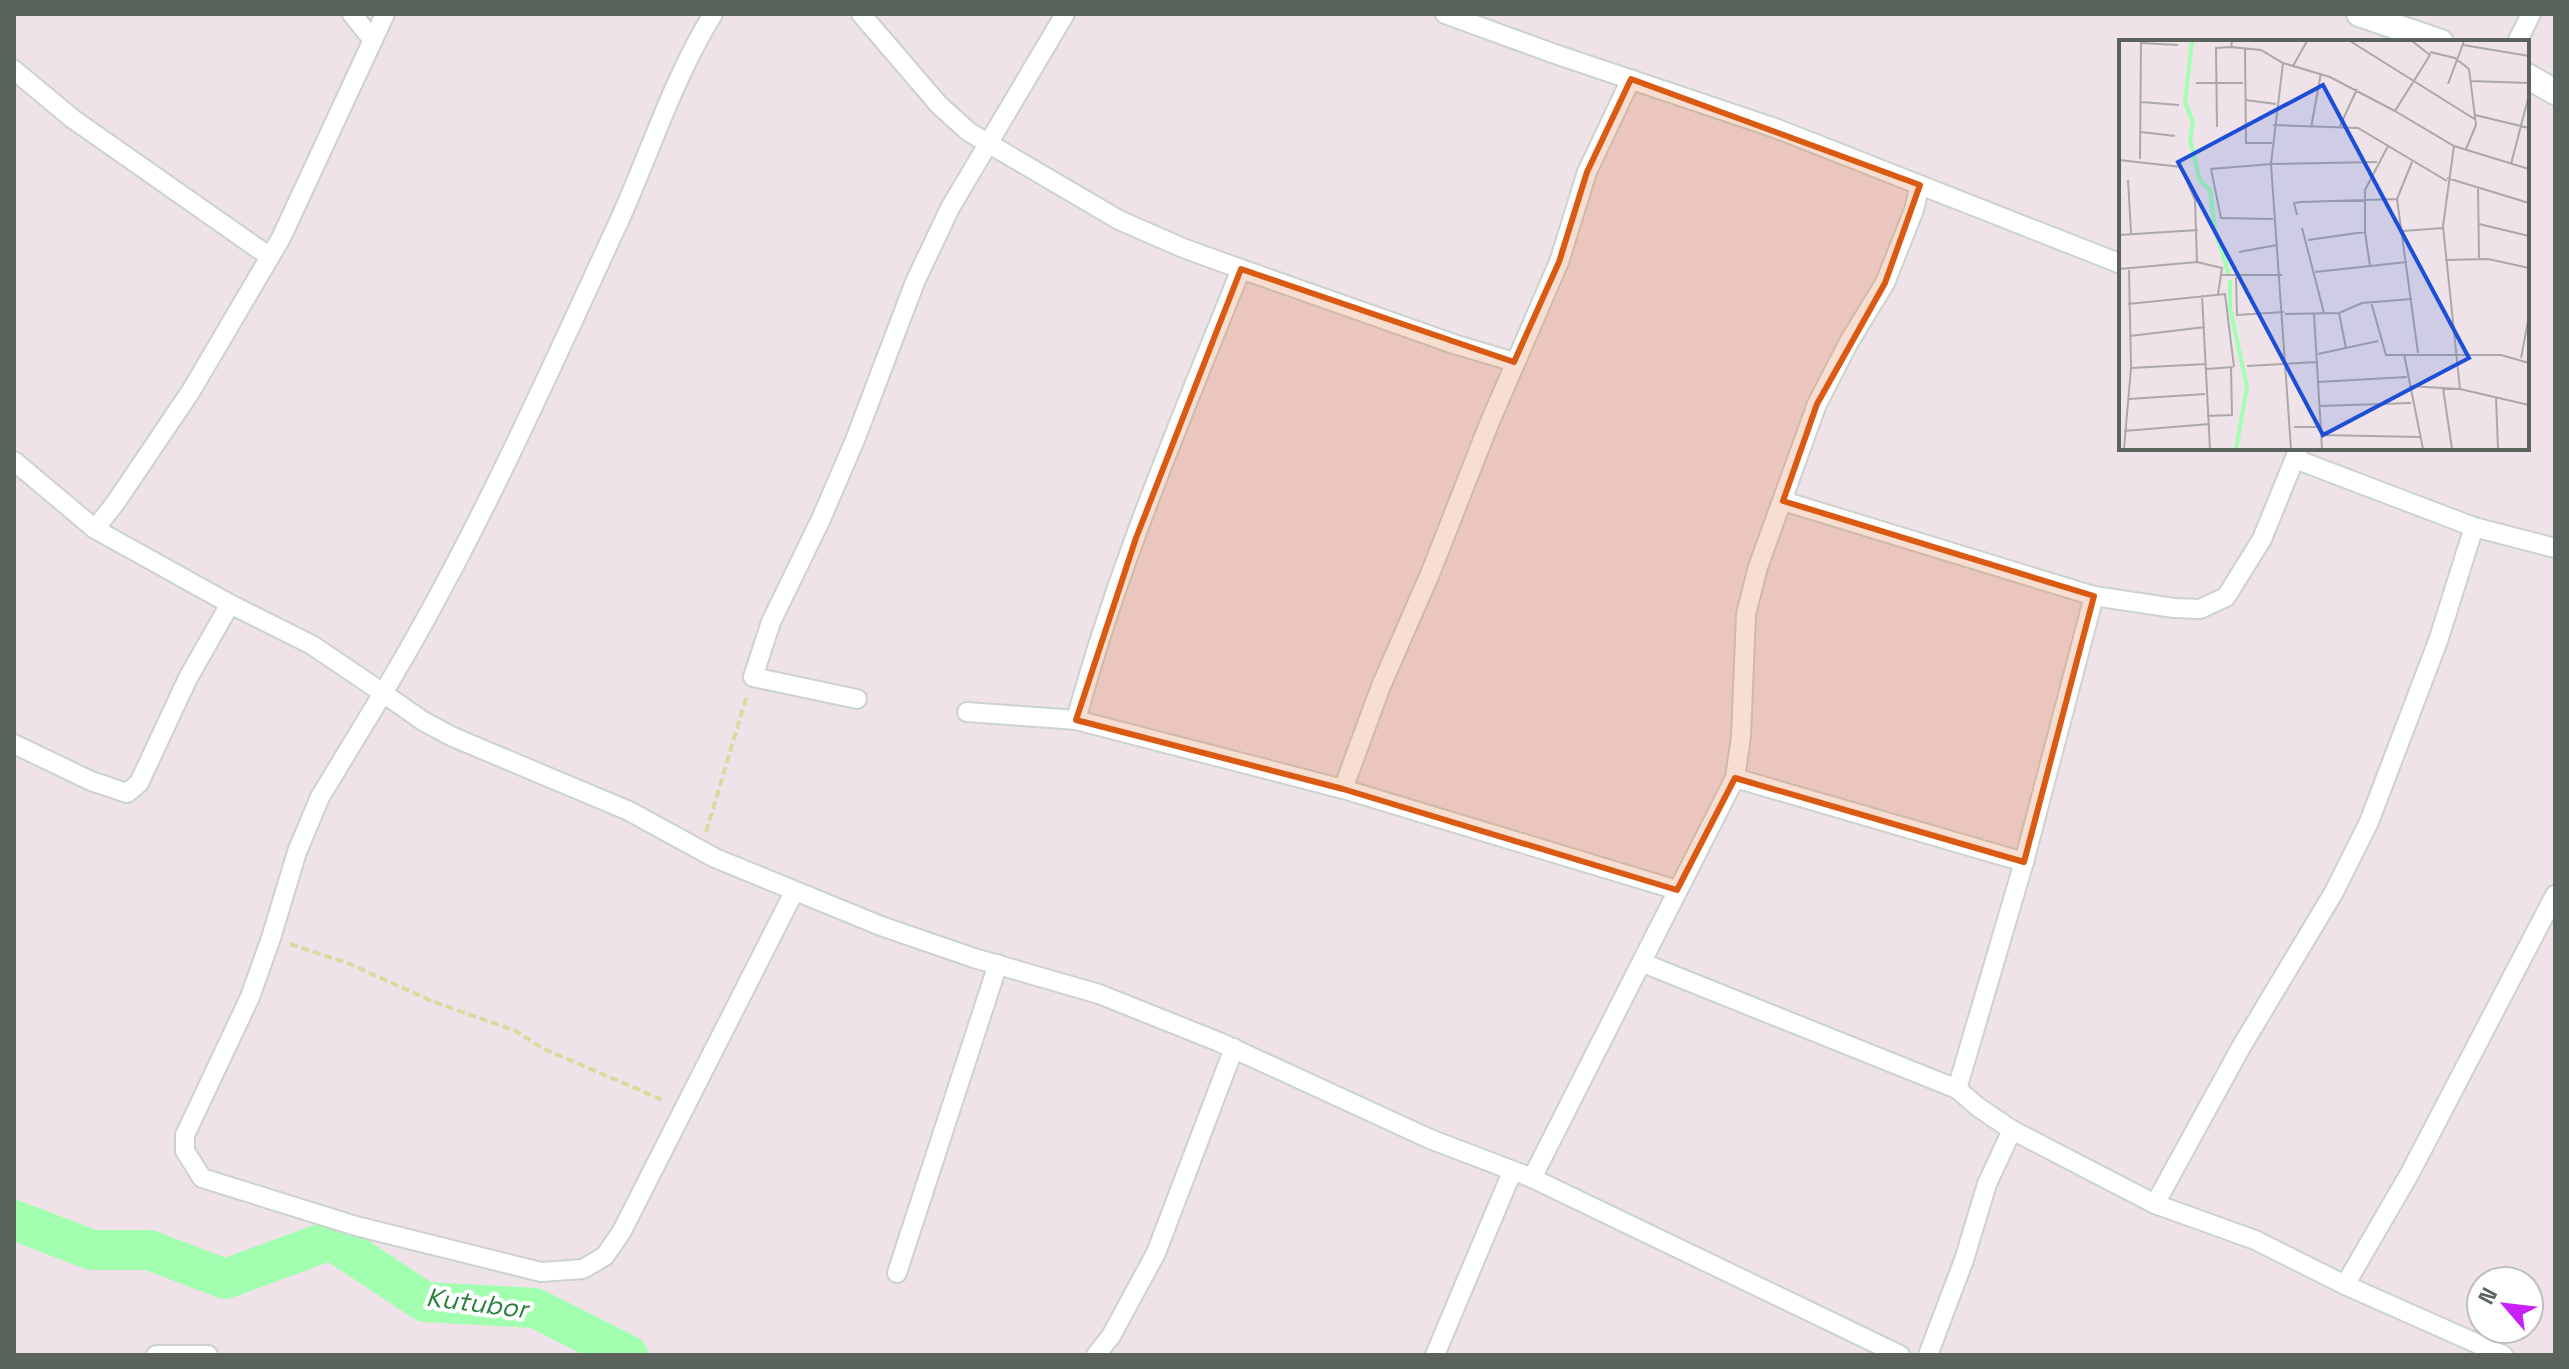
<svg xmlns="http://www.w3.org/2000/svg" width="2569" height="1369" font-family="'Space Grotesk',sans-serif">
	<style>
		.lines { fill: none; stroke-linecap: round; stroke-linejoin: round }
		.river { stroke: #a2ffaf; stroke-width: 40 }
		.minor-casing { stroke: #cbd3ce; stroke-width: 22 }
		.tertiary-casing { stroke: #cbd3ce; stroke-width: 28 }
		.path { stroke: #dbd99e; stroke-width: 4; stroke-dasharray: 8 4; stroke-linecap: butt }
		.minor { stroke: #fff; stroke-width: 18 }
		.tertiary { stroke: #fff; stroke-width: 24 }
		.marked { fill: #da5a14; fill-opacity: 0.2; stroke: #da5a14; stroke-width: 6; stroke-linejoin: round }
		.labels { text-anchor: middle; stroke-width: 8; stroke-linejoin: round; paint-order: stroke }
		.water-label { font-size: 26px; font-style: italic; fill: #2a813d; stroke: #fff }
		.inset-river { fill: none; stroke: #a2ffaf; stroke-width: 4 }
		.inset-road { fill: none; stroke: #aaa8a9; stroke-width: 2 }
		.view { fill: #1d4ed8; fill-opacity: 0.15; stroke: #1d4ed8; stroke-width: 4 }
		.inset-edge { fill: none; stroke: #5a645d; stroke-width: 4 }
	</style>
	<rect width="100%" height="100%" fill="#efe2e9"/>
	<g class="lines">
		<path class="river" d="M14,1220L92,1250H149L225,1279L331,1240L425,1302L535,1308L628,1355"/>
		<defs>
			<g id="minor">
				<path d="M352,14L373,40"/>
				<path d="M861,14L939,105L969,132L1119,220L1183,248L1241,269"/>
				<path d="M1445,14L1552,53L1775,128L2121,264"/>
				<path d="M2517,42L2531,14"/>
				<path d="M14,70L73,119L270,257"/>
				<path d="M2295,459L2474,527L2555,548"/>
				<path d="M14,461L95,529L230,604L312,645L383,693C474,542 546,379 620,219C651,150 673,79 713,14"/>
				<path d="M1783,501L2094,596L2174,608L2200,609L2226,597L2262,539L2299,448"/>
				<path d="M95,529L116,502L191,391L281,238L385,14"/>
				<path d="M857,699L753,677L771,622L821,519L855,440L915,282L950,208L1065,14"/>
				<path d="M967,712L1076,720L1343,789L1677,890"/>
				<path d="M1076,720C1118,565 1182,417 1241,269L1454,344L1514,362"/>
				<path d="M14,744L91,781L127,793L139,783L188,678L230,604"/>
				<path d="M1735,778L2024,862"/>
				<path d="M1343,789L1381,686L1430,574L1489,424L1559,262L1587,172L1631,79"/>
				<path d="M794,892L622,1231L605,1256L583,1269L541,1272L356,1226L202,1178L185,1151V1135L250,997L271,938L297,852L320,797L383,693L423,721L453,737L629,811L715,858L881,926L974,958L1099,994L1219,1042L1430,1139L1532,1178L1900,1355"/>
				<path d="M1643,963L1957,1089L1978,1107L2012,1130L2155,1204L2255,1240L2345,1285L2503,1355"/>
				<path d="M1957,1089L2024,862L2094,596"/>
				<path d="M1532,1178L1735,778L1741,737L1746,614L1758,567L1817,404L1849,342L1885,283L1914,210L1920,185"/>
				<path d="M2155,1204L2240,1049L2334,892L2369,822L2438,641L2474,527"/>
				<path d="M897,1273L998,964"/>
				<path d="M2345,1285L2410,1173L2555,895"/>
				<path d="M156,1355H208"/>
				<path d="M1096,1355L1111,1336L1156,1253L1234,1048"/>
				<path d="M1435,1355L1512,1172"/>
				<path d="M1928,1355L1964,1260L1987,1184L2012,1130"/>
			</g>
			<g id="tertiary">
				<path d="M2359,14L2441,42"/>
				<path d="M2527,76L2555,92"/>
			</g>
		</defs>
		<use href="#minor" class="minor-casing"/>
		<use href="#tertiary" class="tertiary-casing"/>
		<g class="path">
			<path d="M706,832L747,695"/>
			<path d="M290,944L350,964L434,1002L516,1031L542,1048L665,1101"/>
		</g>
		<use href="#minor" class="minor"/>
		<use href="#tertiary" class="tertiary"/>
	</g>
	<path class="marked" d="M1631,79L1920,185L1885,283L1817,404L1783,501L2094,596L2024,862L1735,778L1677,890L1343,789L1076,720L1136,538L1241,269L1514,362L1559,262L1587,172Z"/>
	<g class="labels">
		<g class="water-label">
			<text transform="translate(477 1303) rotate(7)" y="9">Kutubor</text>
		</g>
	</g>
	<g transform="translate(2119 40)">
		<rect width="410" height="410" fill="#efe2e9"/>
		<path class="inset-river" d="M73,1L66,62L74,82L71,99L81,141L91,150L96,191L110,234M111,240V268L128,347L117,409"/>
		<path class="inset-road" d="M113,1L112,7L142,10L164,23L211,37L276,71M231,1L357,80M293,1L311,15L276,71L335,106L410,129M22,3L59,5M344,5L410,16M126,9L127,103H153M311,12L336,18L350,29L357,85L347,109M164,23L152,124L258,122M174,26L188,1M352,41L410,43M77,43H124M329,44L345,1M126,60L157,64M22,62L60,65M356,75L410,88M154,85L239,88L328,141M221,86L238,49M98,87L97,8L112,7M192,88L202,33M22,92L56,96M335,106L324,186L341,349M21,119L22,1M0,120L62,127L76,160L78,222M293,122L278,159L299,313M392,124L410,55M328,138L410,163M9,140L12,193M359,147L360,218M178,175L175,163L182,162L278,159M154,179L102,178L92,129L152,124L172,409M360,184L410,196M183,188L205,273M284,191L324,188M246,192V150L269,106M0,195L79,190M189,200L246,192L251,226M120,212L158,205M326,220L369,219L410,228M0,229L78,222L103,228L99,254M196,232L288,222M103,235H163M117,237L118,275L165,272M83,255L91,409M252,262L267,315H382L410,323M9,264L106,254L115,327M220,273L227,308M166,274L220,273L243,263L293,259M195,274L203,409M11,296L86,287M199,314L259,301M285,314L304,409M402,318L410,276M128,326L198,322M12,328L87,324M87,329L114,327M199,342L288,337M290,346L341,349L410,365M324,348L333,409M377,358L379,409M10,359L86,354M200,366L292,363M88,376L113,375L112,327M175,387H202M5,391L90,384M202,395L301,397M5,409L12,328L10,228"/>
		<path class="view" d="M204,45L350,318L204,395L59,122Z"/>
		<rect width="410" height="410" class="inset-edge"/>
	</g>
	<rect width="2569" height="1369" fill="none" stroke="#5a645d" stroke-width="32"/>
	<g transform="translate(2505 1305) rotate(298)"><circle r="38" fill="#ffffff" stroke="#bdc1be" stroke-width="2"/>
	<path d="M0-6L14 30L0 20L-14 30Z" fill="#c820f7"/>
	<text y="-12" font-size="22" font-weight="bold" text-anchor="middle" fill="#5a645d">N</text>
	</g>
</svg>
